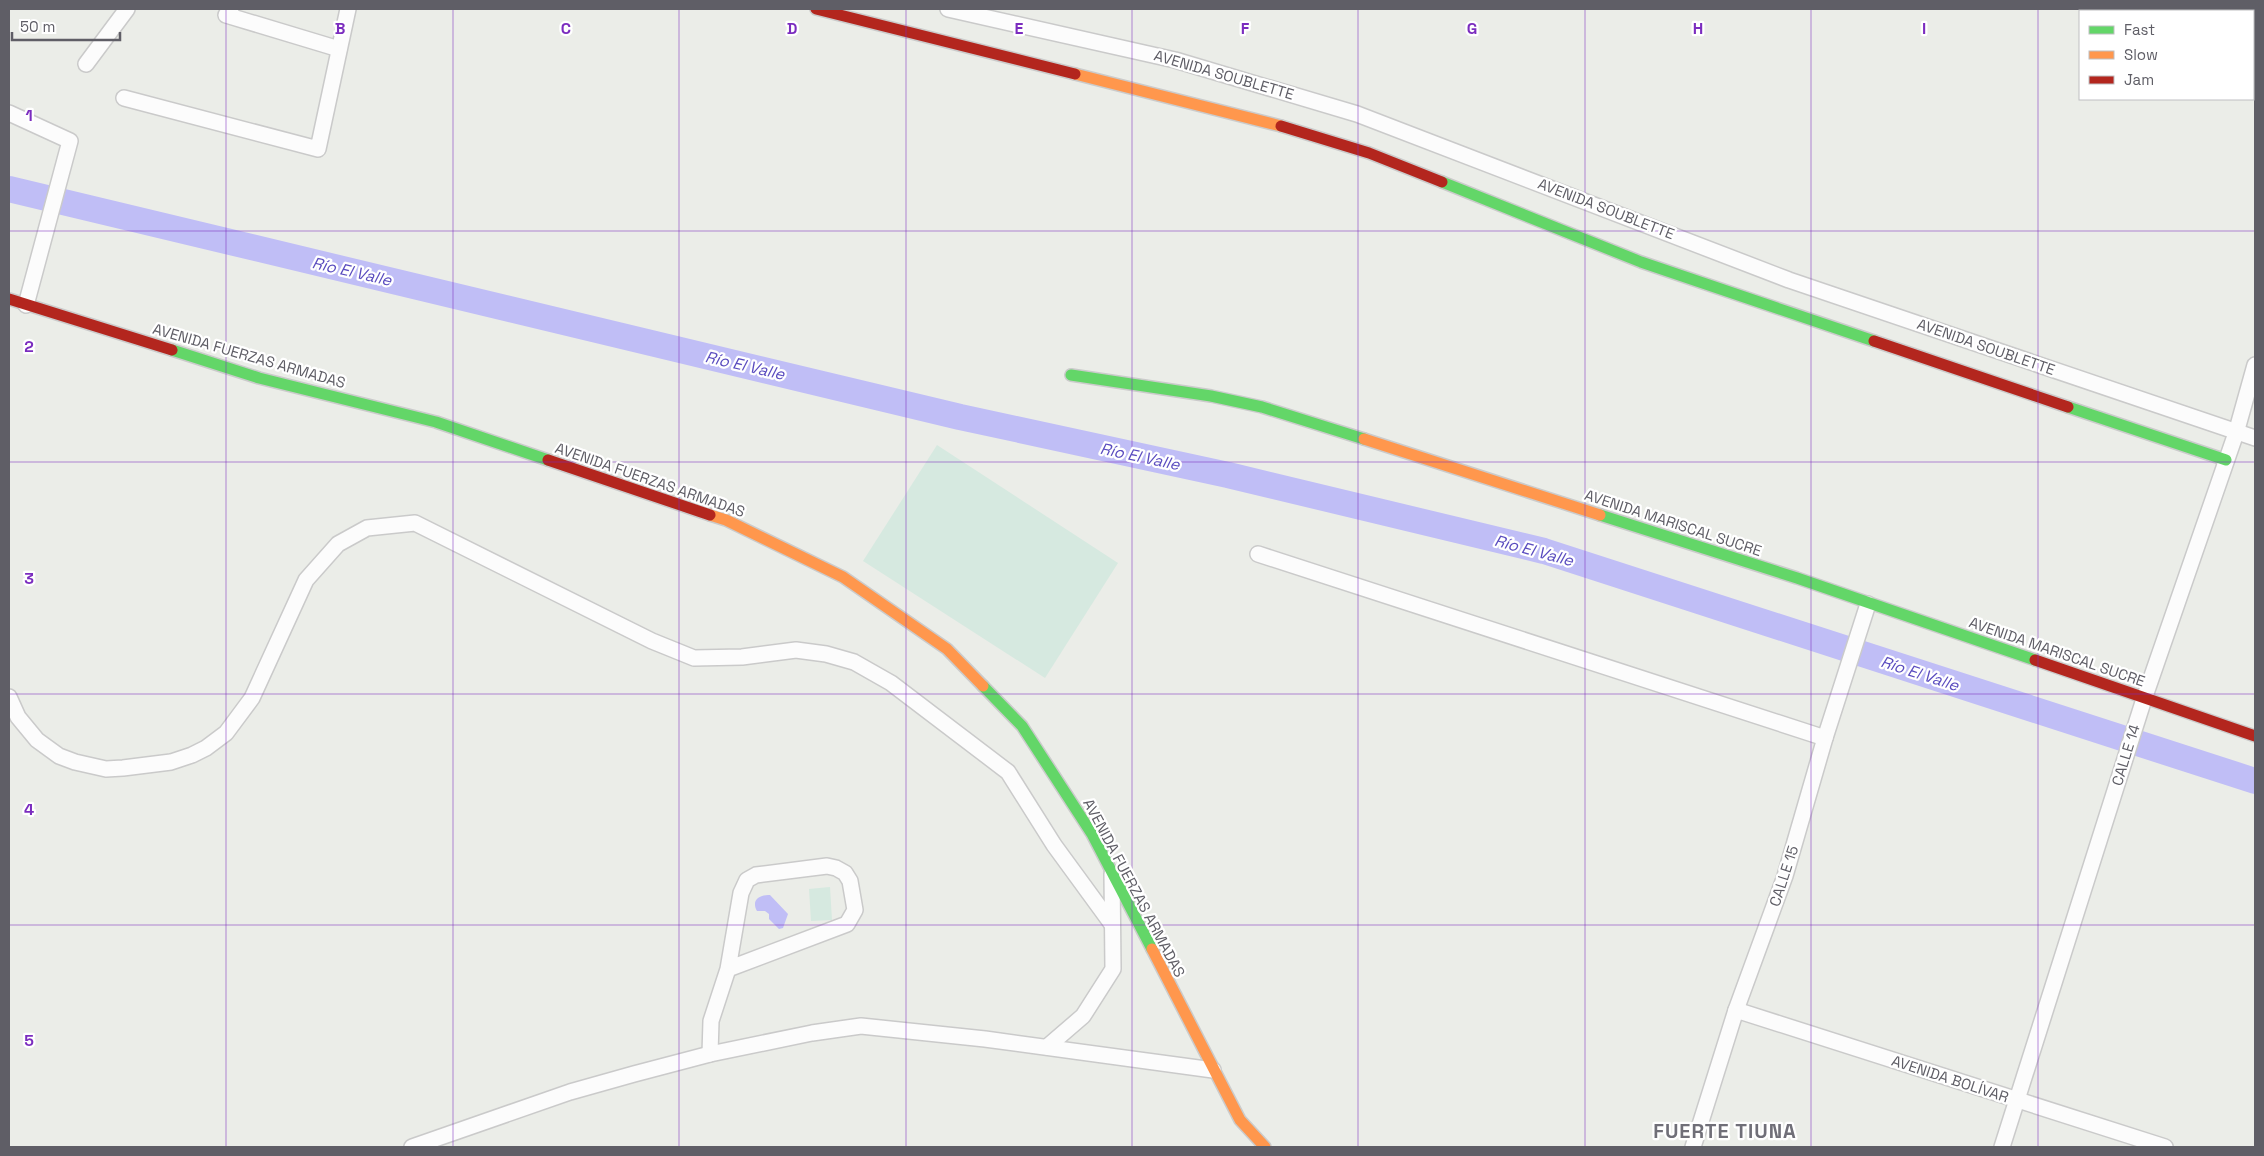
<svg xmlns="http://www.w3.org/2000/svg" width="2264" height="1156" font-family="'Space Grotesk',sans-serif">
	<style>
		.green { fill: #d6e9e0 }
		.water { fill: #c0bef6 }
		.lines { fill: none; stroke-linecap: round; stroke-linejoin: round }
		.river { stroke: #c0bef6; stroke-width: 26 }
		.street-casing { stroke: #cacaca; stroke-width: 18 }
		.fast-casing { stroke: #cbcbcb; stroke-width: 14 }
		.slow-casing { stroke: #cbcbcb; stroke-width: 14 }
		.jam-casing { stroke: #cbcbcb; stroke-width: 14 }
		.street { stroke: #fcfcfc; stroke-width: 15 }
		.fast { stroke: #63d668; stroke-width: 11 }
		.slow { stroke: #ff974d; stroke-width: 11 }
		.jam { stroke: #b3261e; stroke-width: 11 }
		.grid { fill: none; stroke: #7b2cbf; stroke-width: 1; stroke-opacity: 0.55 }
		.labels { text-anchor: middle; stroke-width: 4.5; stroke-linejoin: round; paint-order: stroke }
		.street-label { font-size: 15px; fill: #5f5e66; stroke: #fff }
		.water-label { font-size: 16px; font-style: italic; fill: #5a4cbf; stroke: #fff }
		.district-label { font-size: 20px; font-weight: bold; letter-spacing: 1px; fill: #706f78; stroke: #fff }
		.grid-label { font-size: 16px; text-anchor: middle; font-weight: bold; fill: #7b2cbf; stroke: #fff; stroke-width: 4.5; stroke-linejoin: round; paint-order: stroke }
	</style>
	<rect width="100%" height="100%" fill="#ebede8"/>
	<g class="green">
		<path d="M937,445L1118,563L1045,678L863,561Z"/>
		<path d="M830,887L832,920L811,921L809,889Z"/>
	</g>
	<path class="water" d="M770,895L788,914L783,928L779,929L769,919V914L765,911H757C751,900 759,895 770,895Z"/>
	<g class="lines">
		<path class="river" d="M9,189L960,417L1228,475L1544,551L2255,781"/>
		<defs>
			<g id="street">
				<path d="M231,9L226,15L339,49"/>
				<path d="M948,9L1175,60L1357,114L1789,280L2255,438"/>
				<path d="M86,64L127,9"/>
				<path d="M124,98L318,149L348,9"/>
				<path d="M9,113L70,141L26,305"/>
				<path d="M1258,554L1825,738"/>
				<path d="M9,697L18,717L37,740L59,756L75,762L106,769L123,768L171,762L192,755L206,748L226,733L252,698L306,580L338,544L367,528L415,523L652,641L694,658L742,657L796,650L826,654L854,662L891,683L1008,772L1054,845L1111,923"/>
				<path d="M1736,1010L2165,1147"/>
				<path d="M1047,1047L1083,1016L1113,969L1112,874"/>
				<path d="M710,1054L711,1021L728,969L741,893L747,880L756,875L827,866L836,868L845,873L850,881L855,910L847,924L728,969"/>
				<path d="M412,1147L570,1092L634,1074L710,1054L812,1033L861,1026L985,1039L1213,1070"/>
				<path d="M1693,1147L1736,1010L1785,876L1825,738L1868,604"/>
				<path d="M2002,1147L2144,699L2236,433L2255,365"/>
			</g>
			<g id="fast">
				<path d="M1442,182L1641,262L1874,341"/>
				<path d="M172,350L259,378L436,422L548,460"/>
				<path d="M1071,375L1211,396L1262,407L1364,439"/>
				<path d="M2068,407L2226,460"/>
				<path d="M1600,515L1797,578L2035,660"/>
				<path d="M983,686L1022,726L1092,834L1152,949"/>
			</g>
			<g id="slow">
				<path d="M1075,74L1281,126"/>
				<path d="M1364,439L1600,515"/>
				<path d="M710,515L726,520L843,577L947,649L983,686"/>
				<path d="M1152,949L1240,1120L1265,1147"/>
			</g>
			<g id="jam">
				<path d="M816,9L1075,74"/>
				<path d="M1281,126L1369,153L1442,182"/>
				<path d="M9,299L172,350"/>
				<path d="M1874,341L2068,407"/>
				<path d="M548,460L710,515"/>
				<path d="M2035,660L2255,736"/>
			</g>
		</defs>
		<use href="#street" class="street-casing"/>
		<use href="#fast" class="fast-casing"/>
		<use href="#slow" class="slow-casing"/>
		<use href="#jam" class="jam-casing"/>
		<use href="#street" class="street"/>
		<use href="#fast" class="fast"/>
		<use href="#slow" class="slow"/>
		<use href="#jam" class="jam"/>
	</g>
	<path class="grid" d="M226,9V1147M453,9V1147M679,9V1147M906,9V1147M1132,9V1147M1358,9V1147M1585,9V1147M1811,9V1147M2038,9V1147M9,231H2255M9,462H2255M9,694H2255M9,925H2255"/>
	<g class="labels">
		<g class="street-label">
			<text transform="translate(1224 75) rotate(16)" y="5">AVENIDA SOUBLETTE</text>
			<text transform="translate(1606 209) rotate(21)" y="5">AVENIDA SOUBLETTE</text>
			<text transform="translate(1986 347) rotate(19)" y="5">AVENIDA SOUBLETTE</text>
			<text transform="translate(249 356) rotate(16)" y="5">AVENIDA FUERZAS ARMADAS</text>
			<text transform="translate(650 480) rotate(19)" y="5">AVENIDA FUERZAS ARMADAS</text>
			<text transform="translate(1673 523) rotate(18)" y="5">AVENIDA MARISCAL SUCRE</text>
			<text transform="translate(2057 652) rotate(19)" y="5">AVENIDA MARISCAL SUCRE</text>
			<text transform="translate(2126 755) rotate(-73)" y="5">CALLE 14</text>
			<text transform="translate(1784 876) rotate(-72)" y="5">CALLE 15</text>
			<text transform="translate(1134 888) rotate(62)" y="5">AVENIDA FUERZAS ARMADAS</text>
			<text transform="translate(1950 1079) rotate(18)" y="5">AVENIDA BOLÍVAR</text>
		</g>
		<g class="water-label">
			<text transform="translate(352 271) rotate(13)" y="6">Río El Valle</text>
			<text transform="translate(745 365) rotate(13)" y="6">Río El Valle</text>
			<text transform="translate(1140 456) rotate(12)" y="6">Río El Valle</text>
			<text transform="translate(1534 550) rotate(15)" y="6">Río El Valle</text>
			<text transform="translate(1920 673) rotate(18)" y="6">Río El Valle</text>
		</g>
		<g class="district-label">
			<text x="1725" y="1138">FUERTE TIUNA</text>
		</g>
	</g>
	<g class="grid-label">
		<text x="340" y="34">B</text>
		<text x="566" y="34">C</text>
		<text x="792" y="34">D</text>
		<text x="1019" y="34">E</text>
		<text x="1245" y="34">F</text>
		<text x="1472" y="34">G</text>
		<text x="1698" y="34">H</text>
		<text x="1924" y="34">I</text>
		<text x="29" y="121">1</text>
		<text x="29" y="352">2</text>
		<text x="29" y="584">3</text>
		<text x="29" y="815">4</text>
		<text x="29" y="1046">5</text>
	</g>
	<rect width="2264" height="1156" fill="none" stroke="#5f5e66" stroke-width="20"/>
	<rect x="2079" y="10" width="175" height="90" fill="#ffffff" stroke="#bfbfc2"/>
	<rect x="2089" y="26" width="25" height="8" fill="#63d668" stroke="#bfbfc2"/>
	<text x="2124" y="35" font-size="15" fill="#5f5e66">Fast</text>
	<rect x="2089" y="51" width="25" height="8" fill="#ff974d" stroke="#bfbfc2"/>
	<text x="2124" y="60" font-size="15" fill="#5f5e66">Slow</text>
	<rect x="2089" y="76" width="25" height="8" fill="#b3261e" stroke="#bfbfc2"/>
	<text x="2124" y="85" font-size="15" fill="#5f5e66">Jam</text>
	<path d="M12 32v8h108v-8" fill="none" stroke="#5f5e66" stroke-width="2.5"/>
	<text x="20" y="32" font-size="15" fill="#5f5e66" stroke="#ffffff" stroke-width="4" paint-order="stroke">50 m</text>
</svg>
